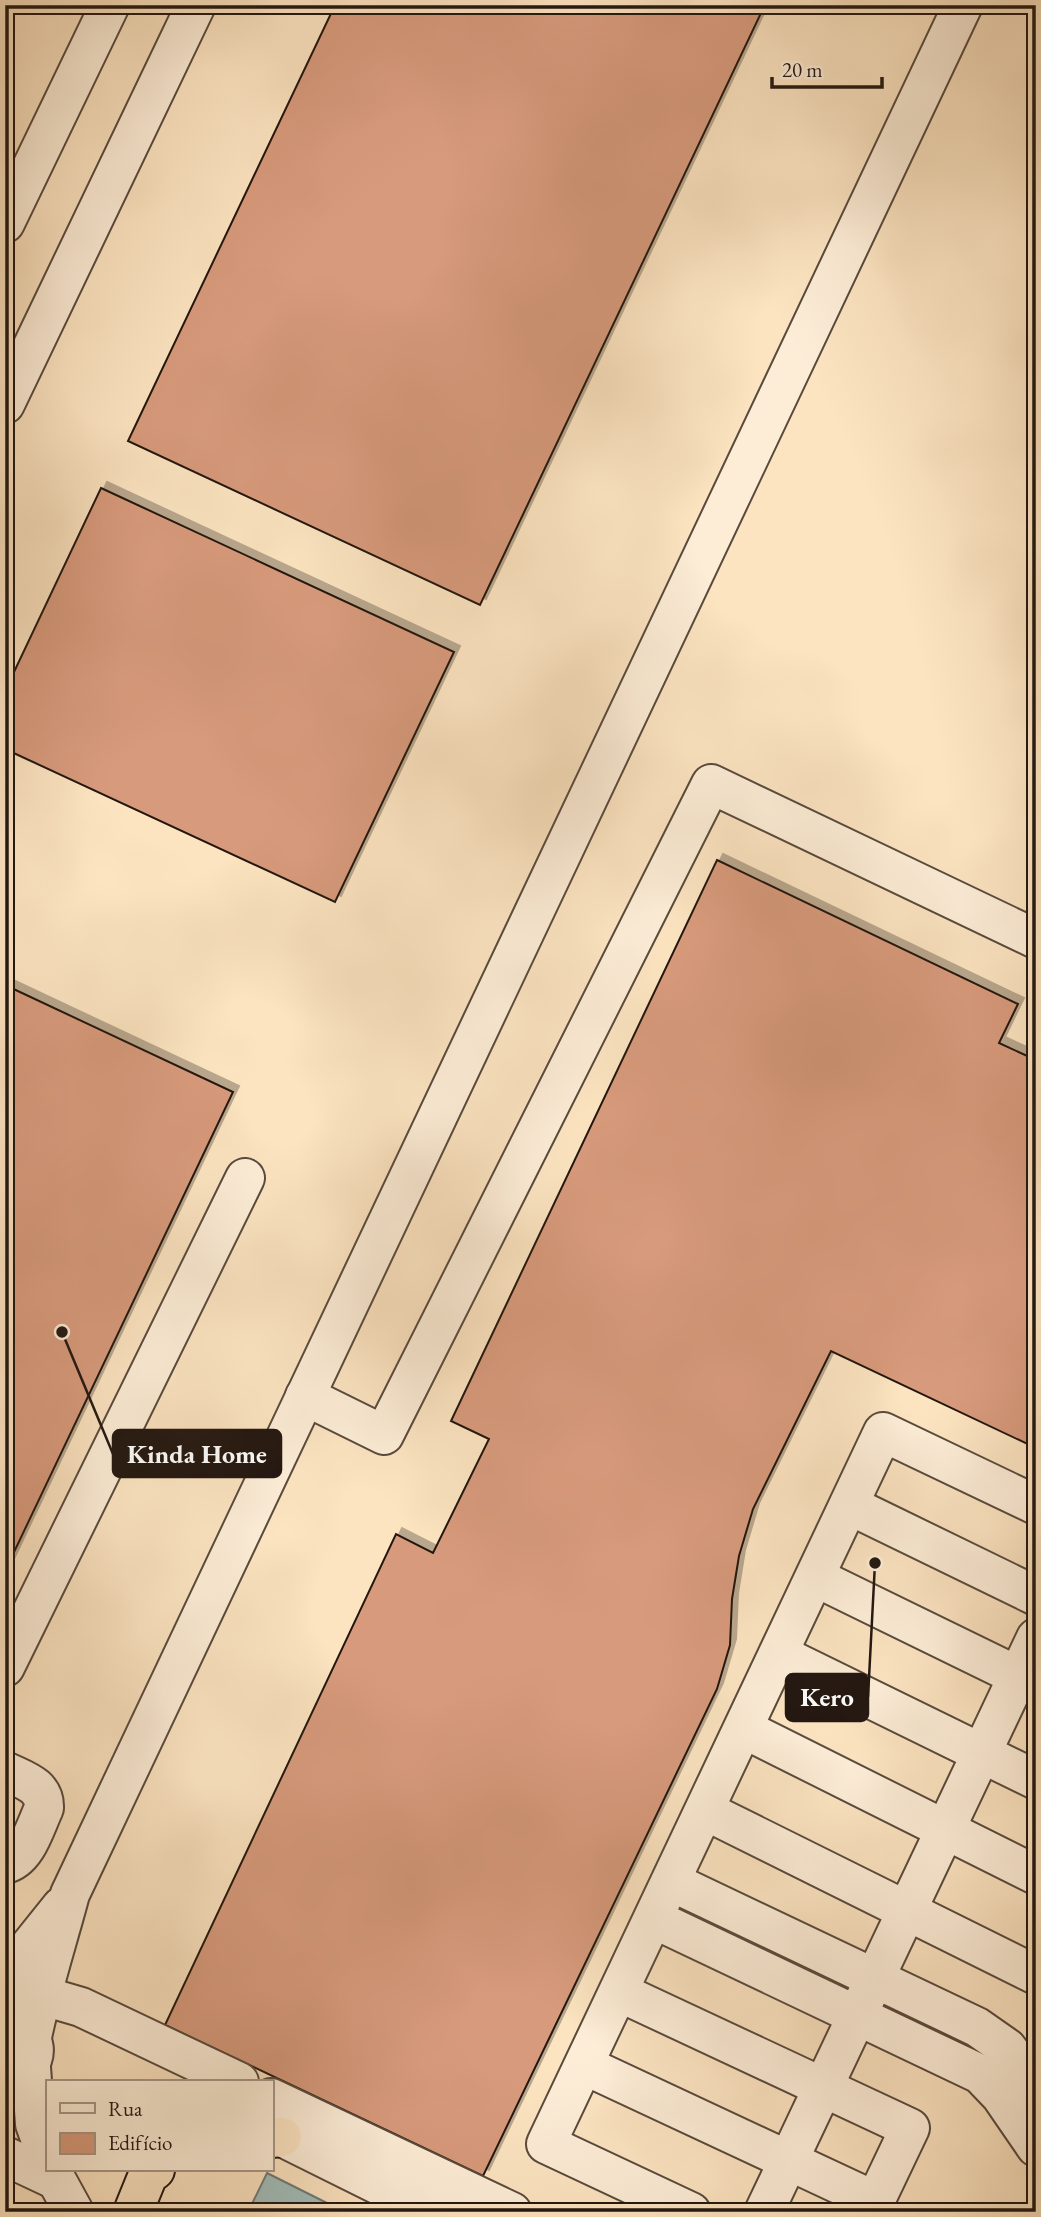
<svg xmlns="http://www.w3.org/2000/svg" width="1041" height="2217" font-family="'EB Garamond',serif">
	<style>
		.water { fill: #a1bdba; stroke: #6f7b76; stroke-width: 2 }
		.building { fill: #d79a7b; stroke: #231711; stroke-width: 2; filter: url(#shadow) }
		.lines { fill: none; stroke-linecap: round; stroke-linejoin: round }
		.minor-casing { stroke: #594a3d; stroke-width: 42 }
		.highway-casing { stroke: #231711; stroke-width: 42 }
		.minor { stroke: #fdedd7; stroke-width: 38 }
		.highway { stroke: #fce4c1; stroke-width: 38 }
		.leader { fill: none; stroke: #231711; stroke-width: 2.5 }
		.callout-dot { fill: #231711; stroke: #fdedd7; stroke-width: 2.5 }
		.callout { fill: #231711; stroke: #231711; stroke-width: 2.5 }
		.callout-label { font-size: 26px; text-anchor: middle; font-weight: bold; fill: #fff }
	</style>
	<defs>
		<filter id="shadow"><feDropShadow dx="6" dy="-6" stdDeviation="0" flood-color="#0004"/></filter>
	</defs>
	<rect width="100%" height="100%" fill="#fce4c1"/>
	<filter id="stains"><feTurbulence type="fractalNoise" baseFrequency=".00286" numOctaves="4"/><feColorMatrix values="0 0 0 0 .2 0 0 0 0 .09 0 0 0 0 .02 0 0 0 .5 -.17"/></filter>
	<radialGradient id="worn" r=".72"><stop offset=".6" stop-color="#630" stop-opacity="0"/><stop offset="1" stop-color="#630" stop-opacity=".3"/></radialGradient>
	<path class="water" d="M267,2173L345,2212H248Z"/>
	<g class="building">
		<path d="M335,5H751L762,11L480,605L128,441Z"/>
		<path d="M101,488L454,652L335,902L5,749V691Z"/>
		<path d="M717,860L1018,1004L999,1043L1036,1060V1448L831,1351L753,1509L739,1556L732,1599L730,1645L717,1689L483,2176L165,2025L396,1534L433,1553L489,1439L451,1421Z"/>
		<path d="M5,985L233,1092L5,1571Z"/>
	</g>
	<g class="lines">
		<defs>
			<g id="minor">
				<path d="M5,223L110,5"/>
				<path d="M5,404L196,5"/>
				<path d="M305,1396L384,1435L711,784L1036,939"/>
				<path d="M849,1505L1036,1596"/>
				<path d="M815,1577L1036,1685"/>
				<path d="M779,1654L1036,1780"/>
				<path d="M5,1667L245,1178"/>
				<path d="M744,1729L1036,1875"/>
				<path d="M5,1771C23,1780 45,1785 44,1808C35,1827 27,1859 5,1864"/>
				<path d="M706,1811L1036,1975"/>
				<path d="M672,1882L977,2027L1007,2048L1036,2086"/>
				<path d="M654,1919L980,2074L1001,2096L1036,2147"/>
				<path d="M5,1977L61,1907"/>
				<path d="M619,1992L910,2128L870,2212"/>
				<path d="M5,1996L40,1995L81,2007L239,2082"/>
				<path d="M31,2042C41,1991 57,1943 70,1894L963,5"/>
				<path d="M584,2065L875,2201"/>
				<path d="M31,2067L35,2124L47,2158"/>
				<path d="M5,2091C30,2068 49,2051 17,2022"/>
				<path d="M271,2098L512,2212"/>
				<path d="M282,2137L433,2212"/>
				<path d="M5,2156L54,2179"/>
				<path d="M51,2170L74,2212"/>
				<path d="M691,2212L546,2144L883,1432L1036,1505"/>
				<path d="M764,2212L1036,1638"/>
			</g>
			<g id="highway">
				<path d="M271,2138L282,2137"/>
				<path d="M133,2212L148,2175L155,2170"/>
			</g>
		</defs>
		<use href="#minor" class="minor-casing"/>
		<use href="#highway" class="highway-casing"/>
		<use href="#minor" class="minor"/>
		<use href="#highway" class="highway"/>
	</g>
	<path class="leader" d="M62 1332L113 1454M875 1563L868 1697"/>
	<g class="callout-dot">
		<circle cx="62" cy="1332" r="7"/>
		<circle cx="875" cy="1563" r="7"/>
	</g>
	<g class="callout">
		<rect x="113" y="1430" width="168" height="47" rx="7"/>
		<rect x="786" y="1674" width="82" height="47" rx="7"/>
	</g>
	<g class="callout-label">
		<text x="197" y="1463">Kinda Home</text>
		<text x="827" y="1706">Kero</text>
	</g>
	<rect width="1041" height="2217" fill="none" stroke="#fce4c1" stroke-width="28"/>
	<rect x="7" y="7" width="1027" height="2203" fill="none" stroke="#231711" stroke-width="3.5"/>
	<rect x="14" y="14" width="1013" height="2189" fill="none" stroke="#231711" stroke-width="2"/>
	<rect x="46" y="2080" width="228" height="91" fill="#fdedd7" stroke="#a69788" stroke-width="2"/>
	<rect x="60" y="2103" width="35" height="10" fill="#fdedd7" stroke="#a69788" stroke-width="2"/>
	<text x="108" y="2116" font-size="21" fill="#231711">Rua</text>
	<rect x="60" y="2133" width="35" height="21" fill="#d79a7b" stroke="#a69788" stroke-width="2"/>
	<text x="108" y="2150" font-size="21" fill="#231711">Edifício</text>
	<path d="M772 77v10h110v-10" fill="none" stroke="#231711" stroke-width="3.5"/>
	<text x="782" y="77" font-size="21" fill="#231711" stroke="#fdedd7" stroke-width="5" paint-order="stroke">20 m</text>
	<rect width="100%" height="100%" filter="url(#stains)"/>
	<rect width="100%" height="100%" fill="url(#worn)"/>
</svg>
